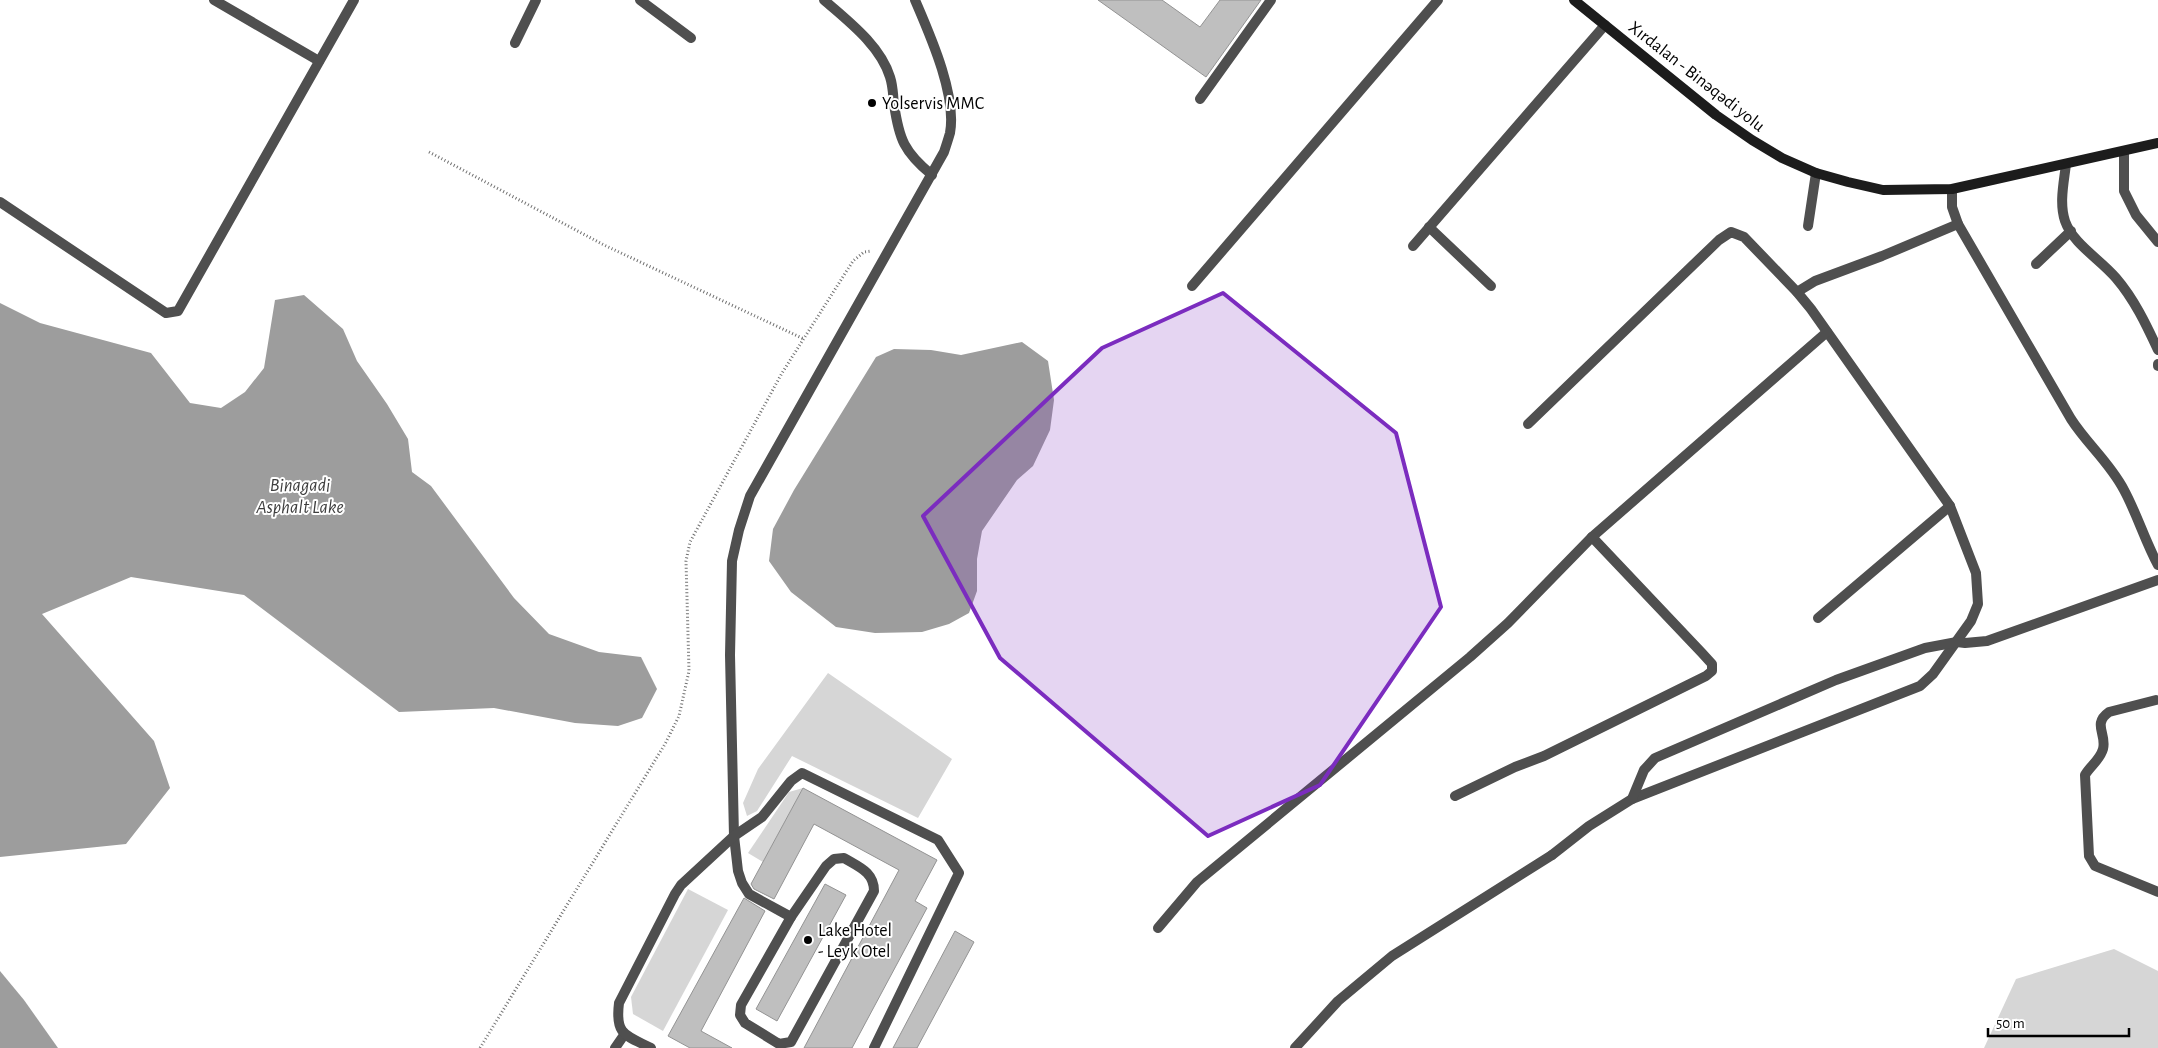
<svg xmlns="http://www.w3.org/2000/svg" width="2158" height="1048" font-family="'Alegreya Sans',sans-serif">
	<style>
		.green { fill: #d6d6d6 }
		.water { fill: #9d9d9d }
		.building { fill: #bfbfbf; stroke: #939393 }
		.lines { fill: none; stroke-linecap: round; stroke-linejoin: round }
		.path { stroke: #717171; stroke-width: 3; stroke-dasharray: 1 2.5; stroke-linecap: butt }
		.service { stroke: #4f4f4f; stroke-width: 10 }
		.minor { stroke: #4f4f4f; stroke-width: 10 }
		.secondary { stroke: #1c1c1c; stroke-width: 10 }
		.marked { fill: #7b2cbf; fill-opacity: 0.2; stroke: #7b2cbf; stroke-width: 4; stroke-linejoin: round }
		.poi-dot { fill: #000; stroke: #fff; stroke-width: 2 }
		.labels { text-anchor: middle; stroke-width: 4; stroke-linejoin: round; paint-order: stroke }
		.street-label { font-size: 18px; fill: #000; stroke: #fff }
		.poi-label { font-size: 18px; fill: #000; stroke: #fff; text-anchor: start }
		.water-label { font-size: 19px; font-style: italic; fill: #3e3e3e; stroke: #fff }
	</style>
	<rect width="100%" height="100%" fill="#fff"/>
	<g class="green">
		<path d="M828,673L952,759L918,818L792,756L757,811L747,816L743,803L758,769Z"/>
		<path d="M803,788L763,862L748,853L789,792Z"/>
		<path d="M688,889L728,910L663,1031L633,1014L631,997Z"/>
		<path d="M2114,949L2158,971V1048H1984L2016,979Z"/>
	</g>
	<g class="water">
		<path d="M304,295L343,329L357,361L387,404L408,439L412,472L431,486L514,598L549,634L599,652L641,657L657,689L642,718L618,726L575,723L494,708L399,712L244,595L131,577L42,614L154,741L170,788L126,844L0,857V303L40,323L151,353L190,403L221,408L245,392L264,368L275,300Z"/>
		<path d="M1022,342L1048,361L1054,400L1050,430L1033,466L1017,480L982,531L977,559V591L969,613L949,624L922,632L875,633L836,627L791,592L769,561L773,529L794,490L876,357L894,349L931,350L961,355Z"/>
		<path d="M0,971L24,1000L58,1048H0Z"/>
	</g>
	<g class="building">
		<path d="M1098,0H1162L1200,27L1220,0H1261L1206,77Z"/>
		<path d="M803,788L937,860L915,901L927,908L852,1048H804L899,870L814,824L774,899L754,889L751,884Z"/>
		<path d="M825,884L846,895L777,1021L756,1009Z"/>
		<path d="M744,898L765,911L701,1031L732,1048H690L668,1036Z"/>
		<path d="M955,931L974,942L917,1048H893Z"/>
	</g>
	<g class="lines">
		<g class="path">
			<path d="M429,152L604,245L804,339"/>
			<path d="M480,1048L665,744L679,716L689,671L686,561L690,542L782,373L853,261L864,252L872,251"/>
		</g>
		<g class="service">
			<path d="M824,0C848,21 880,45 890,77C893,86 893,95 894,104C899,139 904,152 932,175"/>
			<path d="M1200,99L1271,0"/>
			<path d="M2124,151V191L2136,215L2158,242"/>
			<path d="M2066,164C2064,182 2059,203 2065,221C2073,244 2100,259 2116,278C2134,299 2146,324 2158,350"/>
			<path d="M1808,226L1816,173"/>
			<path d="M1429,227L1491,286"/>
			<path d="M1413,246L1605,25"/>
			<path d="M2036,264L2071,231"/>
			<path d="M1192,286L1438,0"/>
			<path d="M2158,364V366"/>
			<path d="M844,858C859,867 874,872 874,891L791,1042L779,1044L745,1023L740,1015L741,1005L791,917L826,866L834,859Z"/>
			<path d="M791,917L749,894L742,883L738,871L734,836L730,655L732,561L739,530L750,496L944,152C946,146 948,140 950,133C957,95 930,35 915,0"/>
			<path d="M615,1048L624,1035"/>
			<path d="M651,1048C625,1035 615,1035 619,1003L675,894L681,885L734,836L762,817L791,781L802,773L938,840L959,873L874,1048"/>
			<path d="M1295,1048L1338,1001L1392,956L1552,855"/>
		</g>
		<g class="minor">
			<path d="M214,0L319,61"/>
			<path d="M640,0L691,38"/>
			<path d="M515,43L536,0"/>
			<path d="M1952,189V207L1958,224L2071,419C2087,444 2110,463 2124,490C2137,514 2145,541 2158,565"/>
			<path d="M0,202L166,313L178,311L354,0"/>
			<path d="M1797,292L1815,281L1882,256L1958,224"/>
			<path d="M1528,424L1719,240L1731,232L1744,237L1797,292L1811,309L1950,506L1976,573L1978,604L1971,621L1933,674L1920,686L1632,799"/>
			<path d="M1818,618L1950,506"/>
			<path d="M2156,700L2109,712C2092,724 2107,734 2103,749C2100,760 2090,766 2085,775L2089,856L2095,866L2158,892"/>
			<path d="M1455,796L1515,767L1544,756L1706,676L1712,671V664L1702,653L1592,537"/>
			<path d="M1552,855L1589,826L1632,799L1644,770L1655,758L1836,680L1925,648L1957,642L1965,643L1987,641L2158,580"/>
			<path d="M1158,928L1197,882L1470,657L1508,623L1592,537L1827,332"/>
		</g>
		<path class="secondary" d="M1574,0L1716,115L1752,140L1782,158L1816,173L1848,182L1883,190L1952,189L2158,143"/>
	</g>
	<path class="marked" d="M1223,293L1396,433L1441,607L1320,785L1208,836L1000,658L923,516L1102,348Z"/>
	<g class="poi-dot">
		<circle cx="872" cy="103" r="5"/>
		<circle cx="808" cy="940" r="5"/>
	</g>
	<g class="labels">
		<g class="street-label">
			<text transform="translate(1697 76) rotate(38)" y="6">Xırdalan - Binəqədi yolu</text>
		</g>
		<g class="poi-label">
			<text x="882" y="109">Yolservis MMC</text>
			<text x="818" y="936">Lake Hotel<tspan x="818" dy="21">- Leyk Otel</tspan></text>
		</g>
		<g class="water-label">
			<text x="300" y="491">Binagadi<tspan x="300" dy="22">Asphalt Lake</tspan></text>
		</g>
	</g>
	<path d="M1988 1028v8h141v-8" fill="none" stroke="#000000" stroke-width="2.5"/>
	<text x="1996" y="1028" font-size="15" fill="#000000" stroke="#ffffff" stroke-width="4" paint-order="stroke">50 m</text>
</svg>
